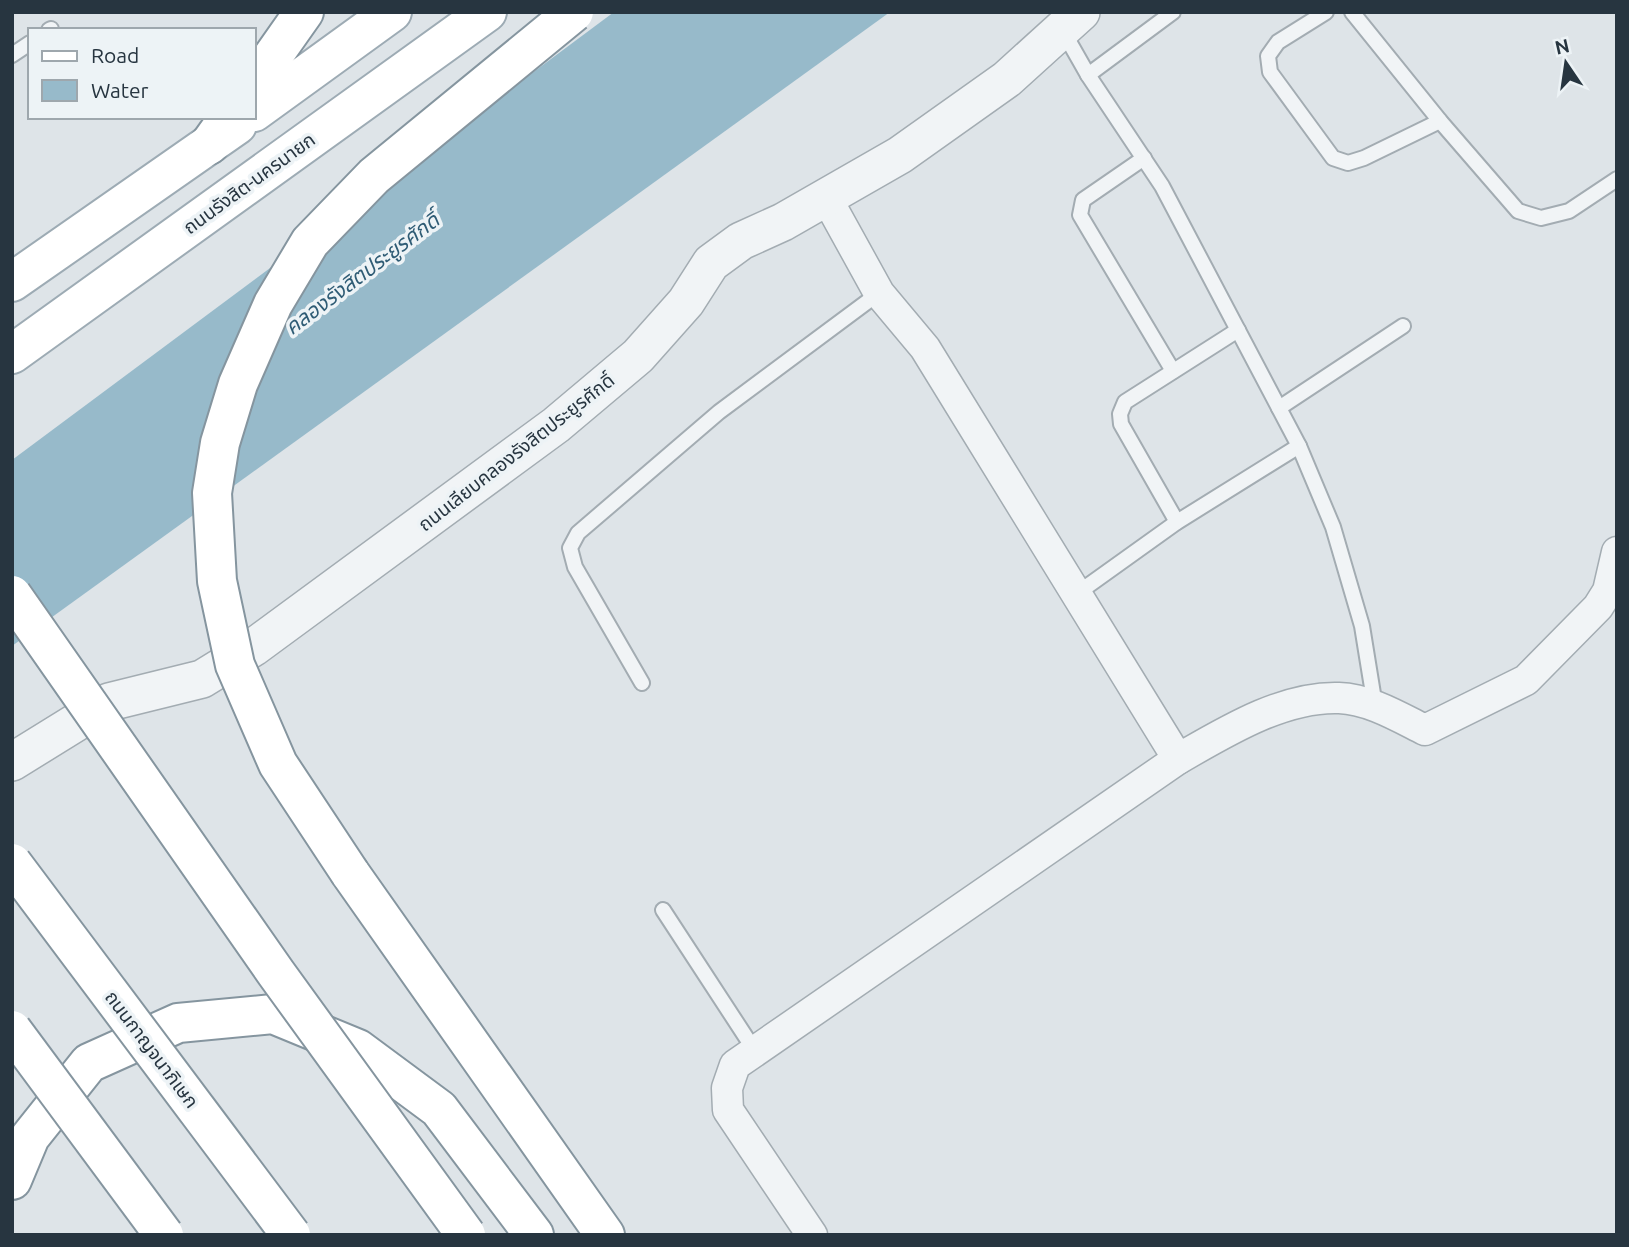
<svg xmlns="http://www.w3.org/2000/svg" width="1629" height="1247" font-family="Ubuntu,'Noto Sans Thai',sans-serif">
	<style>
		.water { fill: #97baca }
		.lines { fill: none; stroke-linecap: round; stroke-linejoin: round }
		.service-casing { stroke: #a3acb2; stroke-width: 18 }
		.minor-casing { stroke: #a3acb2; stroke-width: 33 }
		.tertiary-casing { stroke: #a3acb2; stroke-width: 40 }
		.primary-casing { stroke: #9dabb4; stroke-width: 42 }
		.motorway-casing { stroke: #85959f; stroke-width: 42 }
		.service { stroke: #f1f4f6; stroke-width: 14 }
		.minor { stroke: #f1f4f6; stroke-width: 30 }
		.tertiary { stroke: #f1f4f6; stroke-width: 37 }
		.primary { stroke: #fff; stroke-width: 38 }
		.motorway { stroke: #fff; stroke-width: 38 }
		.motorway-bridge-casing { stroke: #85959f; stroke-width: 42; stroke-linecap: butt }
		.motorway-bridge { stroke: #fff; stroke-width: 38 }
		.labels { text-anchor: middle; stroke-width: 7; stroke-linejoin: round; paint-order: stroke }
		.street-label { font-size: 19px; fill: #273540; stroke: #edf3f6 }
		.water-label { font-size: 21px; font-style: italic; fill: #2f5c75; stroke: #edf3f6 }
	</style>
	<rect width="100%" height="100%" fill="#dee4e8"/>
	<path class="water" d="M614,12H890L12,646V460Z"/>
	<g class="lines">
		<defs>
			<g id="service">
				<path d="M1326,12L1278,42L1268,56L1270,72L1333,158L1348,163L1364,158L1440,121"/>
				<path d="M1352,12L1440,121L1518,211L1541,218L1569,211L1617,179"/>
				<path d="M49,30L51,29"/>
				<path d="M1063,31L1088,75L1162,186L1299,446L1177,522L1075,595"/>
				<path d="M12,55L30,43"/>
				<path d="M1088,75L1173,12"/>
				<path d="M1144,158L1083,200L1080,215L1173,371"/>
				<path d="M1279,408L1403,326"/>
				<path d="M1299,446L1333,527L1362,626L1375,706"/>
				<path d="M1177,522L1121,424L1120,414L1125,402L1238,330"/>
				<path d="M642,683L575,567L570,548L578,533L719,412L879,293"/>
				<path d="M663,910L755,1051"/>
			</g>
			<g id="minor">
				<path d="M1178,759C1225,732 1283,696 1339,698C1369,699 1399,717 1425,730L1526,680L1598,607L1608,591L1617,552"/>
				<path d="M812,1235L728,1110L727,1088L735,1065L1178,759L925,348L879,293L826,197"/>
			</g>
			<path id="tertiary" d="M12,762L109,702L202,679L254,647L556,425L638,356L686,302L711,263L741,241L783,222L900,155L1007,79L1081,12"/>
			<g id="primary">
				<path d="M254,112L392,12"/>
				<path d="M12,282L237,125"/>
				<path d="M12,354L487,12"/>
			</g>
			<g id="motorway">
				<path d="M254,83L304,12"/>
				<path d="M209,145L229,117"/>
				<path d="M350,873L605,1235"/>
				<path d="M12,1180L30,1137L89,1063L178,1023L273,1014L358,1049L439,1109L534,1235"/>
			</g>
		</defs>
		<use href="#service" class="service-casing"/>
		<use href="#minor" class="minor-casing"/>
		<use href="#tertiary" class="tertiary-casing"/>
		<use href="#primary" class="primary-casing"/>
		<use href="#motorway" class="motorway-casing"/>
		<use href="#service" class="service"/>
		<use href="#minor" class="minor"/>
		<use href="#tertiary" class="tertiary"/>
		<use href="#primary" class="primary"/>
		<use href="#motorway" class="motorway"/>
		<defs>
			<g id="motorway-bridge">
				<path d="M12,595L276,973L466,1235"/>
				<path d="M12,863L291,1235"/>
				<path d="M350,873L278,764L235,665L217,581L212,493L220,443L238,384L273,304L310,242L374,176L574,12"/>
				<path d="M12,1030L164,1235"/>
			</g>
		</defs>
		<use href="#motorway-bridge" class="motorway-bridge-casing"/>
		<use href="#motorway-bridge" class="motorway-bridge"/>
	</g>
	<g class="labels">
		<g class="street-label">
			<text transform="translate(249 183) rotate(-36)" y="7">ถนนรังสิต-นครนายก</text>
			<text transform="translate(516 452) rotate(-38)" y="7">ถนนเลียบคลองรังสิตประยูรศักดิ์</text>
			<text transform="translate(152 1049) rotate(53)" y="7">ถนนกาญจนาภิเษก</text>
		</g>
		<g class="water-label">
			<text transform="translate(362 274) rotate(-37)" y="7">คลองรังสิตประยูรศักดิ์</text>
		</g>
	</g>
	<rect width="1629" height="1247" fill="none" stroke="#273540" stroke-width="28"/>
	<rect x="28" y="28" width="228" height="91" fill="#edf3f6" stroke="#9ea7ad" stroke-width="2"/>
	<rect x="42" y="51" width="35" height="10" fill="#ffffff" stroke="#9ea7ad" stroke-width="2"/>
	<text x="91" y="63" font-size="21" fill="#273540">Road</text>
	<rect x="42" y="80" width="35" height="21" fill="#97baca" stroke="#9ea7ad" stroke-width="2"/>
	<text x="91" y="98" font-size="21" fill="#273540">Water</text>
	<g transform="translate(1566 63) rotate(347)" stroke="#edf3f6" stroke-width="5" paint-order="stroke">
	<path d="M0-5L12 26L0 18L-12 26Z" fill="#273540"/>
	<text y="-10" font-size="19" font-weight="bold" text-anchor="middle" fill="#273540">N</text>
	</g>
</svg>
